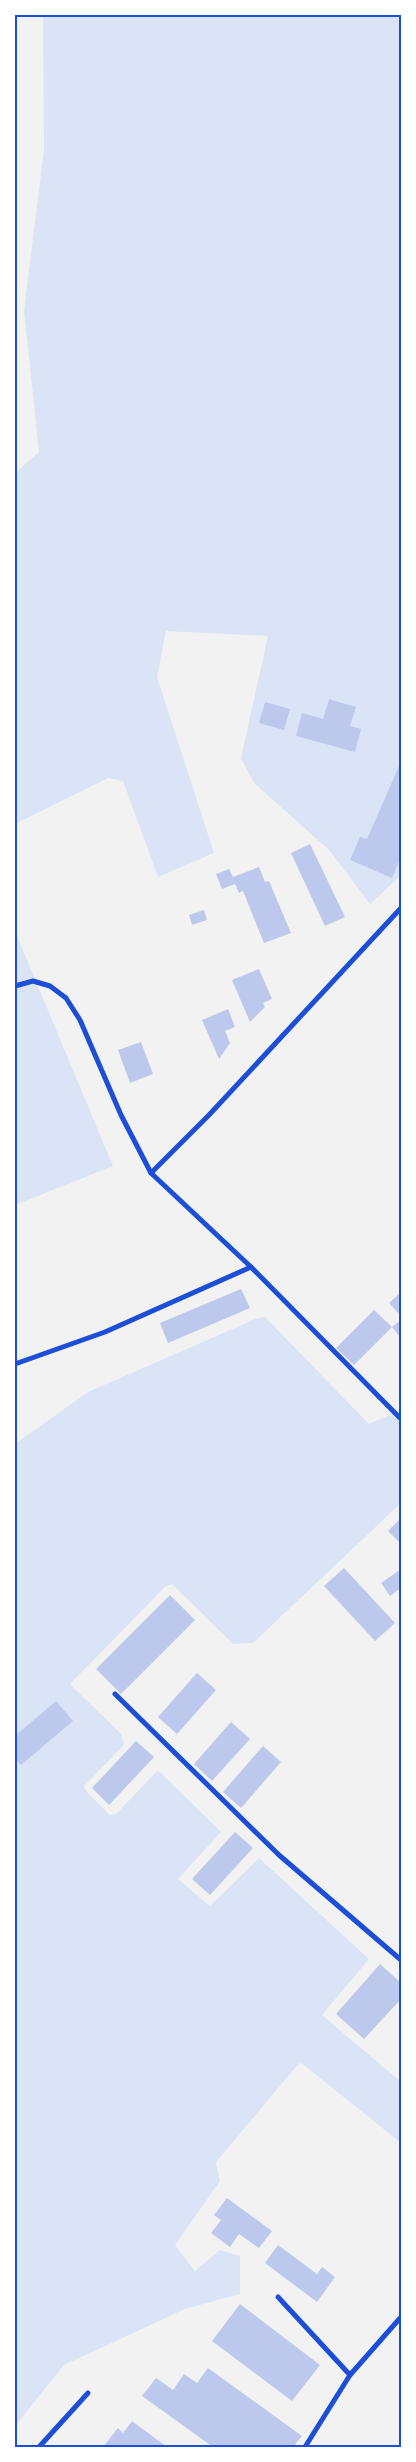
<svg xmlns="http://www.w3.org/2000/svg" width="416" height="2462" font-family="'DM Sans',sans-serif">
	<style>
		.green { fill: #dbe4f7 }
		.building { fill: #bdc9ec }
		.lines { fill: none; stroke-linecap: round; stroke-linejoin: round }
		.minor { stroke: #1d4ed8; stroke-width: 5 }
		.neatline { fill: none; stroke: #1d4ed8; stroke-width: 2 }
	</style>
	<rect width="100%" height="100%" fill="#f2f2f2"/>
	<g class="green">
		<path d="M43,15H401V875L370,904L330,851L254,783L241,758L268,636L166,631L157,677L214,853L158,877L123,781L108,778L15,824V473L39,452L24,311L44,150Z"/>
		<path d="M15,931L113,1166L15,1205Z"/>
		<path d="M265,1317L369,1424L401,1410V1503L253,1643L233,1644L172,1584L165,1587L70,1684L121,1734L124,1745L84,1786L86,1791L110,1815L117,1813L158,1770L221,1832L178,1879L210,1906L259,1858L369,1959L322,2015L401,2082V2143L300,2062L216,2162L220,2181L175,2245L195,2271L220,2250L240,2256V2294L185,2309L64,2365L15,2426V1444L88,1392L258,1318Z"/>
	</g>
	<g class="building">
		<path d="M329,699L356,707L350,726L361,729L355,752L296,736L302,713L323,719Z"/>
		<path d="M265,702L290,709L284,730L259,723Z"/>
		<path d="M399,766L401,767V857L392,878L350,860L360,837L367,839Z"/>
		<path d="M310,844L345,917L325,926L291,853Z"/>
		<path d="M259,867L265,882L269,881L291,933L264,943L243,891L239,893L235,884L222,889L216,874L229,869L233,877Z"/>
		<path d="M204,910L207,920L192,925L189,915Z"/>
		<path d="M259,969L272,999L263,1003L265,1007L250,1022L232,980Z"/>
		<path d="M228,1009L235,1027L225,1031L230,1043L219,1059L202,1020Z"/>
		<path d="M141,1042L153,1074L130,1083L118,1050Z"/>
		<path d="M241,1289L250,1308L168,1343L160,1323Z"/>
		<path d="M399,1294L401,1297V1310L398,1313L389,1303Z"/>
		<path d="M374,1310L392,1327L354,1365L336,1348Z"/>
		<path d="M401,1320V1338L392,1327Z"/>
		<path d="M401,1518V1544L388,1531Z"/>
		<path d="M344,1568L395,1623L375,1641L324,1586Z"/>
		<path d="M401,1569V1588L390,1596L381,1583Z"/>
		<path d="M170,1595L195,1620L121,1694L96,1669Z"/>
		<path d="M197,1673L216,1690L177,1734L158,1717Z"/>
		<path d="M56,1701L73,1721L21,1765L15,1758V1736Z"/>
		<path d="M231,1722L250,1739L212,1781L194,1764Z"/>
		<path d="M136,1741L154,1757L109,1805L92,1788Z"/>
		<path d="M263,1746L281,1762L241,1808L223,1792Z"/>
		<path d="M235,1832L253,1848L210,1895L192,1879Z"/>
		<path d="M380,1964L401,1983V1999L364,2039L336,2014Z"/>
		<path d="M227,2198L272,2231L259,2248L239,2234L230,2247L211,2233L221,2220L214,2215Z"/>
		<path d="M278,2245L317,2274L322,2267L335,2277L317,2302L265,2263Z"/>
		<path d="M240,2304L320,2365L292,2401L212,2341Z"/>
		<path d="M208,2368L302,2436L293,2447H213L142,2396L156,2378L173,2390L184,2374L197,2383Z"/>
		<path d="M132,2421L167,2447H103L118,2428L123,2433Z"/>
	</g>
	<g class="lines">
		<g class="minor">
			<path d="M15,986L33,981L50,986L66,998L80,1020L121,1115L151,1173L251,1267L401,1419"/>
			<path d="M151,1173L209,1115L401,908"/>
			<path d="M15,1364L105,1332L251,1267"/>
			<path d="M115,1694L279,1855L401,1960"/>
			<path d="M278,2297L350,2375"/>
			<path d="M39,2447L88,2393"/>
			<path d="M305,2447L350,2375L401,2317"/>
		</g>
	</g>
	<rect width="416" height="2462" fill="none" stroke="#ffffff" stroke-width="32"/>
	<rect x="16" y="16" width="384" height="2430" class="neatline"/>
</svg>
